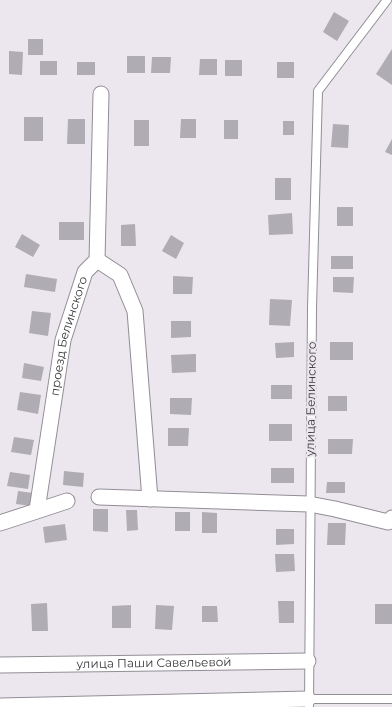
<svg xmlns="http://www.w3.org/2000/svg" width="392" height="707" font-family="Montserrat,sans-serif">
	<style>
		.building { fill: #b0acb3 }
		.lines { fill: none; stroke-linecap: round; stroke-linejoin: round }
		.lane-casing { stroke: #928e95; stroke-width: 10 }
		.street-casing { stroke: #928e95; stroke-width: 17 }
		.lane { stroke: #fff; stroke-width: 8 }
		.street { stroke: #fff; stroke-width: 15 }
		.labels { text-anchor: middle; stroke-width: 4; stroke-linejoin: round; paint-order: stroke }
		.street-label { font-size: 12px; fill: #39383b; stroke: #ece7ef }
	</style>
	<rect width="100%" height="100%" fill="#ece7ef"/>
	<g class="building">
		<path d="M334,12L349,21L337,41L323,32Z"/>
		<rect x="28" y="39" width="15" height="16"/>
		<path d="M392,49V85L376,74Z"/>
		<path d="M9,51L23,52L22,75L9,74Z"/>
		<rect x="127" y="56" width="18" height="17"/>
		<path d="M152,57H171L170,73H151Z"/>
		<path d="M200,59H217V75H199Z"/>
		<rect x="225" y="60" width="17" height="16"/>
		<rect x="40" y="61" width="17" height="14"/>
		<rect x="77" y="62" width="18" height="13"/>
		<rect x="277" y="62" width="17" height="16"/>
		<rect x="24" y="117" width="19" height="24"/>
		<path d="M68,119H85V144H67Z"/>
		<path d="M181,119H196V138H180Z"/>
		<rect x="134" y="120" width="15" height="26"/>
		<rect x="224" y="120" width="14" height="19"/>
		<rect x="283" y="121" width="11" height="14"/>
		<path d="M333,124L349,125L348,148L331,147Z"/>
		<path d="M392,139V155L385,152Z"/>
		<rect x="275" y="178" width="16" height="22"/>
		<rect x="337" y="207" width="16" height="19"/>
		<path d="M292,213L293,234L269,235L268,215Z"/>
		<rect x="59" y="222" width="25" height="18"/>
		<path d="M135,224L136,246H121V225Z"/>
		<path d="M22,234L40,245L33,257L15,247Z"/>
		<path d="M171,235L184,243L176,259L162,251Z"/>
		<rect x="331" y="256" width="22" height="13"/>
		<path d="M26,274L57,279L55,292L24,287Z"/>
		<path d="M173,276L193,277L192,294H173Z"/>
		<path d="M333,277H354L353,293L333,292Z"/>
		<path d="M270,299L292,300L290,326L269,325Z"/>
		<path d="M32,311L51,313L48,336L29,333Z"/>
		<path d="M171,321H191V337L171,338Z"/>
		<path d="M294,342V357L276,358L275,343Z"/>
		<rect x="330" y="342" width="23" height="18"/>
		<path d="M196,354V372L172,373L171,355Z"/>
		<path d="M24,363L44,367L41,381L22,378Z"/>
		<rect x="271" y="385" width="21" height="14"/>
		<path d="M20,392L41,395L38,414L17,410Z"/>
		<rect x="328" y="396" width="19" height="15"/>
		<path d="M170,398H192L191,415L170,414Z"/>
		<rect x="269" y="424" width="23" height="17"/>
		<path d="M168,428H189L188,446H168Z"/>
		<path d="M14,437L34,440L31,455L11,452Z"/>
		<path d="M328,439H353L352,454H328Z"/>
		<rect x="271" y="468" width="23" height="15"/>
		<path d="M64,471L84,473L83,487L63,485Z"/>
		<path d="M10,472L30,475L28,489L7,486Z"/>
		<path d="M327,482H345V493H326Z"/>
		<path d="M18,491L33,493L31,506L16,504Z"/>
		<path d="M93,509H108V532L93,531Z"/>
		<path d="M126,510H137L138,530L127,531Z"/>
		<rect x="175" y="512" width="15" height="19"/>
		<path d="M202,512L217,513V533H202Z"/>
		<path d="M328,523H346L345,545H327Z"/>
		<path d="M65,524L67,540L45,543L43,527Z"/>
		<path d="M276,529H294V544L276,545Z"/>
		<path d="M275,554H294L295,571L276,572Z"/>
		<path d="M278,601H294V623H279Z"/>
		<path d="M47,603L48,631H32L31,604Z"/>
		<rect x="375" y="604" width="17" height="20"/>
		<path d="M131,605V628H112V606Z"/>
		<path d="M156,605L174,606L172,630L155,629Z"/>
		<path d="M202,606H217L218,622H202Z"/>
	</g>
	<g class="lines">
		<defs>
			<g id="lane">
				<path d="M308,699H392"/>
				<path d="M309,707L312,308L318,91L387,0"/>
			</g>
			<g id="street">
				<path d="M97,260L120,275L135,311L150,499"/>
				<path d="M99,497L309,504L335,509L388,522L392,518"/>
				<path id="s1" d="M37,510L63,340L85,272L97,260L101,94"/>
				<path d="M0,523L67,501"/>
				<path id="s2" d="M0,665L308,661"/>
				<path d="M0,706L308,699"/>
			</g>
		</defs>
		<use href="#lane" class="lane-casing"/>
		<use href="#street" class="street-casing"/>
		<use href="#lane" class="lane"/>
		<use href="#street" class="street"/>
	</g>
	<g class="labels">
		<g class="street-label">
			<text dy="4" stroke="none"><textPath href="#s1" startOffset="177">проезд Белинского</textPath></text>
			<text transform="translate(311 399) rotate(-89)" y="4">улица Белинского</text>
			<text dy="4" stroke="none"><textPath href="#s2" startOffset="154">улица Паши Савельевой</textPath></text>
		</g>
	</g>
</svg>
